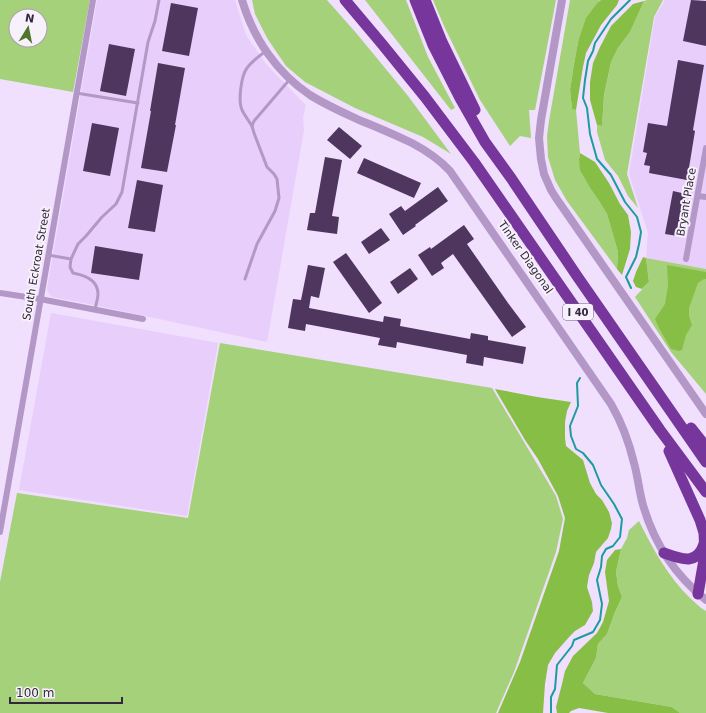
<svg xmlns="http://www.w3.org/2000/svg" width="706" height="713" font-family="'DejaVu Sans',sans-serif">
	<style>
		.built { fill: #e8cefb }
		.green { fill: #a5d17a; fill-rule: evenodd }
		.forest { fill: #87bf46 }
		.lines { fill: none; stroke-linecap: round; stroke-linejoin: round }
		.stream { stroke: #1b9c9d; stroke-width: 2 }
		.building { fill: #4e365f }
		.service { stroke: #b398c7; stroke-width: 3 }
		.minor { stroke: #b398c7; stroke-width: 6 }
		.tertiary { stroke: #b398c7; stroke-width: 8 }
		.motorway { stroke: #76369c; stroke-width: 11 }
		.labels { text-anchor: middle; stroke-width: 4; stroke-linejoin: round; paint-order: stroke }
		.shield { fill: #f7f1fb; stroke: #6e6475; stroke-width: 1 }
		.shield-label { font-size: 10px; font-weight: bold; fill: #33283b }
		.street-label { font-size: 11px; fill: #33283b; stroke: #f7f1fb }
	</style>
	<rect width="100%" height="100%" fill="#f0dffd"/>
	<g class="built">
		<path d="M97,0H235L246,35L266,64L295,94L306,105L303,117L304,130L267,342L94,305L52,297L48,292L47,289Z"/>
		<path d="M665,0H706V269L646,258L648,233L629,174L655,17Z"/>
		<path d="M51,313L218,343L187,516L19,490Z"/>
	</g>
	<g class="green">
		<path d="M0,0H90L73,92L0,79ZM16,16H40V40H16Z"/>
		<path d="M252,0H327L357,34L408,96L451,154L423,137L355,108L305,82L286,66L267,38L255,14Z"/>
		<path d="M365,0H406L428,57L455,108L451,110Z"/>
		<path d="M433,0H556L535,110H529L531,138L520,136L510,146L480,100L444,26Z"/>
		<path d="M570,0H600L598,2L578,42L574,64L570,90L572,109L576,110L580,153L579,159L607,214L618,252L617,269L567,201L555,180L548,157L547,136L549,121Z"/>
		<path d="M647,0H663L654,17L627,174L638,208L628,196L618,176L605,160L597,132V125L602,126L604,97L611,62L618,48L630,32L644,1Z"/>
		<path d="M646,258L706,269V394L671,352L635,297L649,282Z"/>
		<path d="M220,343L492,388L556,496L563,519L556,552L514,672L496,713H0V582L17,493L188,518Z"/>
		<path d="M639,521C653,549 668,577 691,599C696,603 700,608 706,611V713H680L672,707L595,694L583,683L596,658L598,644L607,634L615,612L622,597L618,586L616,572L621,549L627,538L629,530Z"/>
	</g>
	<g class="forest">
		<path d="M601,0H619L617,5L601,25L586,53L583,67L576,110L572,109L570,90L574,64L578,42L586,18L598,2Z"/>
		<path d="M644,1L630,32L618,48L611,62L604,96L602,126L597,125L590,100V82L593,63L600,47L611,26L633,4Z"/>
		<path d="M580,153L595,162L609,183L620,204L628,215L631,232L630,249L622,275L617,269L618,252L607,214L600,202L591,189L580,170L579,159Z"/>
		<path d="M643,257L646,258L649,282L642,289L636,287L633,281L636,272Z"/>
		<path d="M667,265L706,272V279H704L698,283L689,308V316L692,325L686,335L682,350L679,351L671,349L660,330L655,319L665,304L668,286Z"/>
		<path d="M495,389L537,397L571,402L567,411L565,422V438L566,446L583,460L590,483L596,494L602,500L609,512L612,523L611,529L608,538L596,552L594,563L589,575L587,587L592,602L593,611L585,625L575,631L570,636L555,653L548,665L545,684L543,713H498L520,662L559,551L565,518L558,496L538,459L525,440Z"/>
		<path d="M621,549L616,572L618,586L622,597L615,612L607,634L598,644L596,658L583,683L595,694L672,707L680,713H608L579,708L571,711L569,713H557L556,707L562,684L565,671L573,656L597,633L603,622L609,601L605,572L607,560L615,550Z"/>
	</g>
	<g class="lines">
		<g class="stream">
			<path d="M630,0L611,19L595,43L593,51L588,61L585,80L583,98L587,108L590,134L597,159L611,175L625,202L637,217L641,232L639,244L636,257L626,277L631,288"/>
			<path d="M551,713V697L555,689L557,665L572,646L574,640L593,632L600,620L602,604L597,580L601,567L602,556L606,549L613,546L620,537L622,519L614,504L601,485L593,465L583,453L576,449L571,436L570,426L578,406L577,383L580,378"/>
		</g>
	</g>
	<g class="building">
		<path d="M691,0L706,1V46L683,41Z"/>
		<path d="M171,3L198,8L189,56L162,51Z"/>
		<path d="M109,44L135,49L126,96L100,91Z"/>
		<path d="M678,60L704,65L693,130L695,131L687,180L649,173L650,166L644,165L647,153L643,152L648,123L667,126Z"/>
		<path d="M158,63L185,68L175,125H176L167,172L141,168L151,111H150Z"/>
		<path d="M92,123L119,128L110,176L83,171Z"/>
		<path d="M339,127L362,146L350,159L327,140Z"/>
		<path d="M325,157L342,160L332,216L339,217L337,234L307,230L310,213H315Z"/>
		<path d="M364,158L421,183L414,198L357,173Z"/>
		<path d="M137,180L163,185L155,232L128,228Z"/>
		<path d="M438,187L448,201L415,225L416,226L403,235L389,214L401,206L405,211Z"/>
		<path d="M673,191L686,194L678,236L665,234Z"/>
		<path d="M464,225L474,239L467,244L508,303L526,327L512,337L453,254L441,263L444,268L432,276L418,255L430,247L431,249Z"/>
		<path d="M381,228L390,240L369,254L361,242Z"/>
		<path d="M95,246L143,254L139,280L91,273Z"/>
		<path d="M346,253L382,303L369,313L333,262Z"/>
		<path d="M308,265L325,268L319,298L311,296L309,308L383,322L384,316L401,319L400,326L470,339L471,333L488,336V340L526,347L523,364L484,357L483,366L466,363L467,355L397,342L396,348L378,345L380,338L306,324L305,331L288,328L293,299L301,300Z"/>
		<path d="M410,268L418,279L398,294L390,282Z"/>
	</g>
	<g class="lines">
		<g class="service">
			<path d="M76,93L138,103"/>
			<path d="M252,126C249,121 245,116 242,110C238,101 241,76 247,68C252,61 259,56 266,51"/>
			<path d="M48,255L71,259"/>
			<path d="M245,279L257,244L275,211L279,198L277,179L274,174L267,167L254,133L252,126L254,121L290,79"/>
			<path d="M95,309C96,304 98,299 98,294C98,280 84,275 73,273L70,267L71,259L78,244L86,236L102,217L116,204L122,192L148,42L155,21L159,0"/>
		</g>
		<g class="minor">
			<path d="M698,196L706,197"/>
			<path d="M686,259L706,148"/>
			<path d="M0,293L40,299L143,319"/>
			<path d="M0,532L93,0"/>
		</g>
		<g class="tertiary">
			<path d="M242,0C253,38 277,73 310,95C326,105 342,112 359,120C377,127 395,135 412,143C427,151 439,159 450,171L611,404C622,423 629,442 634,463C638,477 639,491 643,505C654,543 676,576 706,600"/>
			<path d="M562,0L541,120L539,138L541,159L544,174L551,190L556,198L706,414"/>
		</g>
		<g class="motorway">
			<path d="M345,0L382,44L425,97L474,162L660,430L706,492"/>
			<path d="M415,0L433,45L460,98L485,142L511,178L577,276L706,462"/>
			<path d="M425,0L442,42L475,110"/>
			<path d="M691,428L706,447"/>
			<path d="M669,451L700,520L704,533L705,554L698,594"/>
			<path d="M664,553C681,559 697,566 704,544"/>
		</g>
	</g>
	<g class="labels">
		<rect class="shield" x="563" y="304" width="30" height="16" rx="3"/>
		<g class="shield-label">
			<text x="578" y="316">I 40</text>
		</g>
		<g class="street-label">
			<text transform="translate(686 202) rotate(-80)" y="4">Bryant Place</text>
			<text transform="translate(526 257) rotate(55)" y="4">Tinker Diagonal</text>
			<text transform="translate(36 264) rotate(-80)" y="4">South Eckroat Street</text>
		</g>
	</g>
	<g transform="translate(28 28) rotate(10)"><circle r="19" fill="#f7f1fb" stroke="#a9a1ae"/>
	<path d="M0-3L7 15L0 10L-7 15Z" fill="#52752c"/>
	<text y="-6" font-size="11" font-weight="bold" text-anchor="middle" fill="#33283b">N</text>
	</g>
	<path d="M10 697v6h112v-6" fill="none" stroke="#33283b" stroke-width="2"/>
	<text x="16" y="697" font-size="12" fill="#33283b" stroke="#f7f1fb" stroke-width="3" paint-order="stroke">100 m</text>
</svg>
